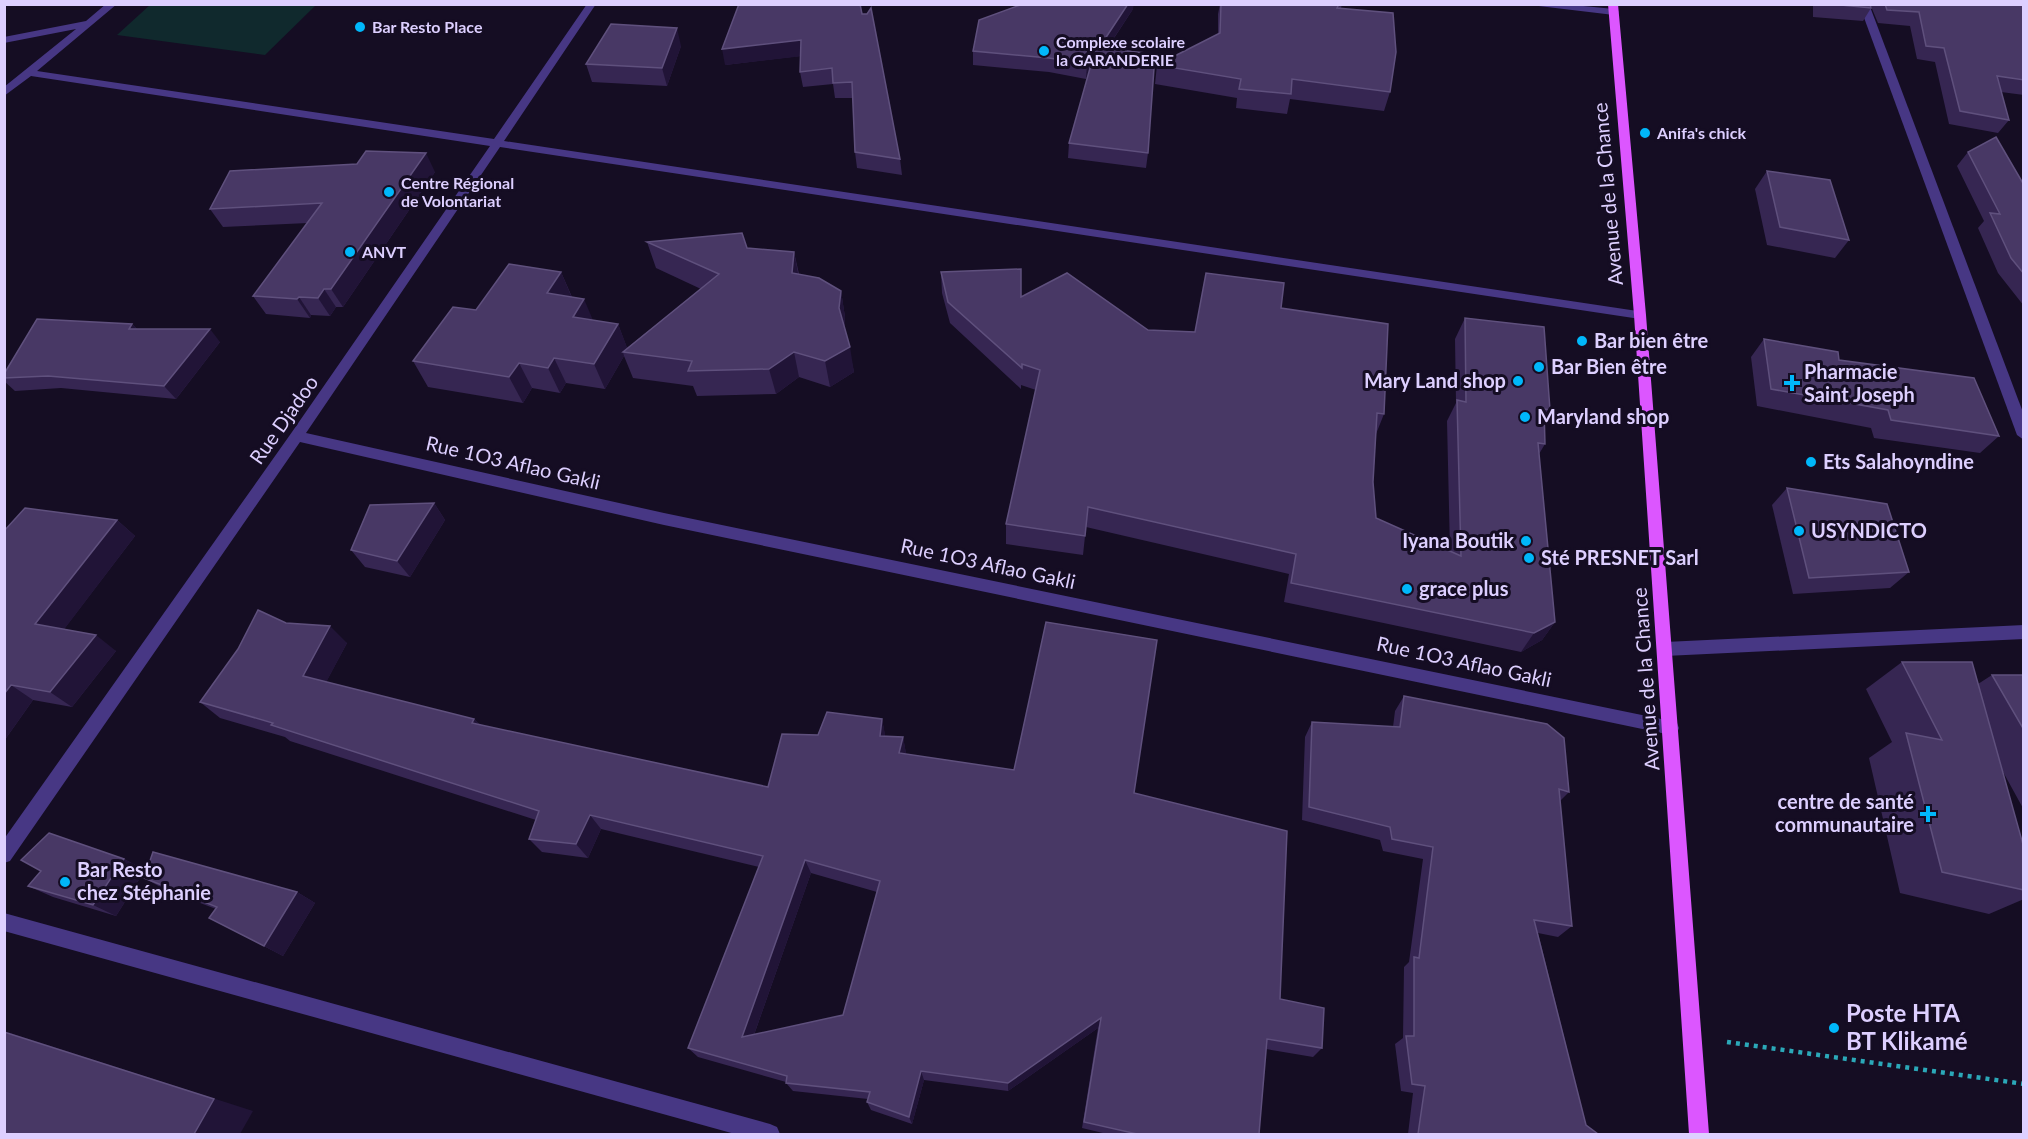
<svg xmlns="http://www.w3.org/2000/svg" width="2028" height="1139" font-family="Lato,sans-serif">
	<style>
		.green { fill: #10292d }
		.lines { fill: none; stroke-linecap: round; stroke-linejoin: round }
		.path { stroke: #2ba8b8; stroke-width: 4.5; stroke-dasharray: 4 5; stroke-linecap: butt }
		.minor { fill: #473784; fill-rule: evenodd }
		.primary { fill: #dc56ff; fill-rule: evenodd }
		.wall { fill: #362652; fill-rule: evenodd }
		.shaded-wall { fill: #211437 }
		.building { fill: #483865; stroke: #5f507d; stroke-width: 1.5; fill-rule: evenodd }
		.poi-dot { fill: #00b7fa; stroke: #150d23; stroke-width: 2 }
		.labels { text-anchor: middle; stroke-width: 6; stroke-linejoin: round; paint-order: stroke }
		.far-poi-label { font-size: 16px; font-weight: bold; fill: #ddcfff; stroke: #150d23; text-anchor: start }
		.street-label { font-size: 20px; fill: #ddcfff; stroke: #150d23 }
		.poi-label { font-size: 20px; font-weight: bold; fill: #ddcfff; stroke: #150d23; text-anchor: start }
		.near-poi-label { font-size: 24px; font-weight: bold; fill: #ddcfff; stroke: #150d23; text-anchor: start }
	</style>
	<rect width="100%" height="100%" fill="#150d23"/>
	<path class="green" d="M151,4H316V5L265,55L117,35Z"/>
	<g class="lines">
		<path class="path" d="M1727,1042L2024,1084"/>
		<g class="minor">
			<path d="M106,4H117L37,71L494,139L587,4H596L504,141L1644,312L1646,315L1640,319L500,147L306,433L664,513L1671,721L1677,723L1679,728L1677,733L1671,735L664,525L300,442L10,861L4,863V839L292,432L490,146L31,76L4,96V87L76,29L4,43V37L86,21Z"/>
			<path d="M1522,4H1563L1614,9L1619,12L1614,15Z"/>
			<path d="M1859,4H1869L2024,415V440L2017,435Z"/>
			<path d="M2024,625V639L1665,656L1659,654L1657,649L1659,644L1665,642Z"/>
			<path d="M4,913L770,1124L777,1127L780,1134H735L4,931Z"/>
		</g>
		<path class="primary" d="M1608,4H1618L1646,315L1709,1134H1689L1634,315Z"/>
	</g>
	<g class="wall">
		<path d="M860,4L900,159L902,175L857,168L855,152L853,98H835L833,84L803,87L800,72V56L725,65Z"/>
		<path d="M1220,4H1342L1341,8L1390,92L1384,111L1290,99L1287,114L1236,108L1237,98L1155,84L1157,65L1218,34V14Z"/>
		<path d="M1813,4H1870L1871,8L1863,21L1813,17Z"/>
		<path d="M1870,4H2024V95L2001,92L2009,120L1998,133L1949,124L1935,62L1917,59L1910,26L1878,23Z"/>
		<path d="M1133,9L1107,49L1148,153L1146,168L1068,158L1069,143L1088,77L1086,79L1049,72L973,65V51Z"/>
		<path d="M681,46L667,86L592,82L586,64Z"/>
		<path d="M1968,152L2024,185V306L1998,273L1978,228L1984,221L1957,166Z"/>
		<path d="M1767,171L1849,240L1835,258L1767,245L1755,189Z"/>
		<path d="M435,172L343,307H336L330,316L311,315L310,318L266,314L253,296L308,223L223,227L210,209Z"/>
		<path d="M647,242L747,248L794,252L799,274L841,291L845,317L844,327L854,372L830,387L799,377L776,394L697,396L693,386L633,378L624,356L605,389L566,383L560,393L532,388L523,403L428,387L413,361L476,310L561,272L572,297L593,321L618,324L627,348L701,289L656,268Z"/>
		<path d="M941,272L1021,297L1148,330L1195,332L1281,308L1384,414L1376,434L1373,482L1376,518L1450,551L1447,421L1456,403L1455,339L1465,318L1550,410L1544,420L1545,444L1539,454L1555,622L1542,640L1521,652L1284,602L1289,574L1086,527L1083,555L1006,544V524L1036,390L1021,385V389L950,323L942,293Z"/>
		<path d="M132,324L137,329L220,342L176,399L61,388L15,391L4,381V374Z"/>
		<path d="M1764,339L1839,360L1999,436L1980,453L1874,438L1871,428L1757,406L1751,357Z"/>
		<path d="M1787,488L1909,572L1890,588L1793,594L1772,505Z"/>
		<path d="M434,503L445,520L410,577L365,567L351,550Z"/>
		<path d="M117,520L135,536L64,629L116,651L72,707L33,700L4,741V531Z"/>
		<path d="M286,623L347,643L326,682L474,719L480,725L768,787L818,735L882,719L885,736L903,737L906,754L1134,793L1280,999L1322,1048L1313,1057L1266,1049L1259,1134H1107L1082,1128L1098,1028L1008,1091L924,1080L912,1124L871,1110L867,1102L868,1099L793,1091L786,1083V1082L698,1057L688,1048L759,867L601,829L588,858L542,852L529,839L536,820L290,741L285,737L220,718L200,702ZM811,873L877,892L843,1015L754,1035Z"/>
		<path d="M1902,662L1978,684L1992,675H2024V810L2002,770L2024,848V899L1989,914L1900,893L1869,758L1892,742L1866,689Z"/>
		<path d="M1404,696L1569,792L1560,801L1572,926L1558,937L1538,933L1586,1125L1598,1134H1408L1413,1093L1401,1091L1395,1044L1403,1038L1404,967L1409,962L1423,859L1383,851L1380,840L1302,820L1305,737L1312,722L1393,727L1395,711Z"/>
		<path d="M124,859L145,870L116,916L53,897L28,886L41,871Z"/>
		<path d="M144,878L297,892L315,903L283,956L209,918L216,909L166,890Z"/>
	</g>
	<g class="shaded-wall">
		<path d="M1128,4H1134L1133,9L1098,62L1099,48Z"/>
		<path d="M677,28L681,46L667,86L662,68Z"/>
		<path d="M801,40L803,56L725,65L722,49Z"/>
		<path d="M1094,54L1093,68L1086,79L1087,64Z"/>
		<path d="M426,153L435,172L343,307L331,289Z"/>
		<path d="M794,252L799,278L792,273Z"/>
		<path d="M561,272L572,298L547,293Z"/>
		<path d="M324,289L336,307L330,316L318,298Z"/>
		<path d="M841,291L845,317L844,334L839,308Z"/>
		<path d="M299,297L311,315L310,318L297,299Z"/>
		<path d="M584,299L595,325L573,317Z"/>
		<path d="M132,324L144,337L129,329Z"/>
		<path d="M618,324L628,350L623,352L624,356L605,389L594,364Z"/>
		<path d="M210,329L220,342L176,399L164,386Z"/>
		<path d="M850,347L854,372L830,387L825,361Z"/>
		<path d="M794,352L799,377L776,394L769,369Z"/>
		<path d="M554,358L566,383L560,393L548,368Z"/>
		<path d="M519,363L532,388L523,403L509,377Z"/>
		<path d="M434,503L445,520L410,577L397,561Z"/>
		<path d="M117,520L135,536L56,640L35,624Z"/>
		<path d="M1555,622L1542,640L1521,652L1534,633Z"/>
		<path d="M330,626L347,643L321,692L303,676Z"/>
		<path d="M96,635L116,651L72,707L50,692Z"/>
		<path d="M11,685L33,700L4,741V694Z"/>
		<path d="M474,719L488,734L472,723Z"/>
		<path d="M882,719L885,734L883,751L880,736Z"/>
		<path d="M903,737L906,753L902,768L899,753Z"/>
		<path d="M590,815L601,829L588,858L576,844Z"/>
		<path d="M124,859L145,870L116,916L93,905Z"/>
		<path d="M805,860L811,873L750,1046L742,1037Z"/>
		<path d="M297,892L315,903L283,956L264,946Z"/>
		<path d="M1101,1018L1098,1028L1008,1091V1083Z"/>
		<path d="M4,1031L253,1111L240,1134H194Z"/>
		<path d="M921,1071L924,1080L912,1124L909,1117Z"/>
	</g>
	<g class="building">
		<path d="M739,4H860L862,14H867L871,8L900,159L855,152L852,82L833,83L832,68L800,72L801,40L722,49Z"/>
		<path d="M1023,4H1128L1099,48L1155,54L1148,153L1069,143L1094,54L1087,64L1049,58L973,51L979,20Z"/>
		<path d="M1221,4H1339L1337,8L1393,13L1396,52L1390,92L1292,79L1291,94L1239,89L1241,79L1157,65L1220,33Z"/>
		<path d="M1830,4H1870L1871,8Z"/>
		<path d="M1885,4H2024V80L1997,76L2009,120L1960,111L1944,48L1926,46L1919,12L1887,10Z"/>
		<path d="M611,24L677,28L662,68L586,64Z"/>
		<path d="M1996,137L2024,185V274L2011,258L1990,213L2000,214L1968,152Z"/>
		<path d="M366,151L426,153L331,289H324L318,298L299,297L297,299L253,296L322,203L210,209L230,171L357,164Z"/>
		<path d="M1767,171L1830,180L1849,240L1780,227Z"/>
		<path d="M742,233L747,248L794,252L792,273L819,278L841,291L839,308L850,347L825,361L794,352L769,369L688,371L692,361L623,352L719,274L647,242Z"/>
		<path d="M509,264L561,272L547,293L584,299L573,317L618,324L594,364L554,358L548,368L519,363L509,377L413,361L453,307L476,310Z"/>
		<path d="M1021,269V297L1067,273L1148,330L1195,332L1206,273L1284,283L1281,308L1388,324L1384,414L1377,413L1373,482L1376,518L1461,556L1457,400L1466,402L1465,318L1544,327L1550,410L1544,409L1545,444L1538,443L1555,622L1534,633L1291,583L1296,554L1088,507L1085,536L1006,524L1040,370L1022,364V368L948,302L941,272Z"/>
		<path d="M37,319L132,324L129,329H210L164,386L48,376L4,378V374Z"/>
		<path d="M1764,339L1838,352L1839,360L1974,378L1999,436L1891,420L1888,410L1771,389Z"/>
		<path d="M1787,488L1887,504L1909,572L1809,578Z"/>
		<path d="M434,503L397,561L351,550L370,505Z"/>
		<path d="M25,508L117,520L35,624L96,635L50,692L11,685L4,694V531Z"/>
		<path d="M258,610L286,623L330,626L303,676L474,719L472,723L768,787L782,734L818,735L827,712L882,719L880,736L903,737L899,753L1014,770L1046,622L1157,640L1134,793L1287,831L1280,999L1324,1008L1322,1048L1267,1039L1259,1134H1137L1084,1122L1101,1018L1008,1083L921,1071L909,1117L867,1102L870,1092L786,1083L787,1076L688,1048L763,856L590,815L576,844L529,839L539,811L271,725L273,723L200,702L238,649ZM805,860L880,881L843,1015L742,1037Z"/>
		<path d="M1902,662H1972L2024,848V890L1942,872L1906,733L1942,740Z"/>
		<path d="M1992,675H2024V730Z"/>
		<path d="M1404,696L1547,724L1564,738L1569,792L1559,789L1572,926L1534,920L1586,1125L1598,1134H1418L1425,1086L1412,1084L1406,1036H1414V957L1419,958L1433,847L1392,839L1390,827L1309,807L1312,722L1400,727Z"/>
		<path d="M49,833L124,859L93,905L28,886L41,871L21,860Z"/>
		<path d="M153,852L297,892L264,946L209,918L217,907L144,878Z"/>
		<path d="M4,1032L214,1099L194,1134H4Z"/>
	</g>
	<g class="poi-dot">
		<circle cx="360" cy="27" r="6"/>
		<circle cx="1044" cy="51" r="6"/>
		<circle cx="1645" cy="133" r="6"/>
		<circle cx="389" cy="192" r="6"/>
		<circle cx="350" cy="252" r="6"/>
		<circle cx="1582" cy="341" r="6"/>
		<circle cx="1539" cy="367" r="6"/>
		<circle cx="1518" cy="381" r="6"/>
		<path d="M1789 374h6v6h6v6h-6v6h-6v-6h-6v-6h6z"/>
		<circle cx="1525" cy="417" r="6"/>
		<circle cx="1811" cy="462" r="6"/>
		<circle cx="1799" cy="531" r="6"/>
		<circle cx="1526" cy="541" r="6"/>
		<circle cx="1529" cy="558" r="6"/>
		<circle cx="1407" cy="589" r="6"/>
		<path d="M1925 805h6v6h6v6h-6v6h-6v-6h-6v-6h6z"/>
		<circle cx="65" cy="882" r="6"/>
		<circle cx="1834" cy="1028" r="6"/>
	</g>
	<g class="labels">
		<g class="far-poi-label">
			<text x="372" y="33">Bar Resto Place</text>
			<text x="1056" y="48">Complexe scolaire<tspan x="1056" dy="18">la GARANDERIE</tspan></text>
			<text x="1657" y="139">Anifa's chick</text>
			<text x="401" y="189">Centre Régional<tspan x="401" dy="18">de Volontariat</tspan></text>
			<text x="362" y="258">ANVT</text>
		</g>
		<g class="street-label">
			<text transform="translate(1608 194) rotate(-95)" y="7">Avenue de la Chance</text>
			<text transform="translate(284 420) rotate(-55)" y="7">Rue Djadoo</text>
			<text transform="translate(513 463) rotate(13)" y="7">Rue 1O3 Aflao Gakli</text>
			<text transform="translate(988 564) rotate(12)" y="7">Rue 1O3 Aflao Gakli</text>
			<text transform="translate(1464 662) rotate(12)" y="7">Rue 1O3 Aflao Gakli</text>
			<text transform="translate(1646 679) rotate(-94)" y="7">Avenue de la Chance</text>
		</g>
		<g class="poi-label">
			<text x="1594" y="348">Bar bien être</text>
			<text x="1551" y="374">Bar Bien être</text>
			<text x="1804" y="379">Pharmacie<tspan x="1804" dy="23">Saint Joseph</tspan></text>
			<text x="1506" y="388" text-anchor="end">Mary Land shop</text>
			<text x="1537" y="424">Maryland shop</text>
			<text x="1823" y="469">Ets Salahoyndine</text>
			<text x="1811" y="538">USYNDICTO</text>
			<text x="1514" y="548" text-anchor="end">Iyana Boutik</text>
			<text x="1541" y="565">Sté PRESNET Sarl</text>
			<text x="1419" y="596">grace plus</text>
			<text x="1914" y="809" text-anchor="end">centre de santé<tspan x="1914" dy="23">communautaire</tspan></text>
			<text x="77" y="877">Bar Resto<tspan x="77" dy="23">chez Stéphanie</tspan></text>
		</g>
		<g class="near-poi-label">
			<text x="1846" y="1022">Poste HTA<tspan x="1846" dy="28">BT Klikamé</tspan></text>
		</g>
	</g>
	<rect width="2028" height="1139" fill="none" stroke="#ddcfff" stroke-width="12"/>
</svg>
